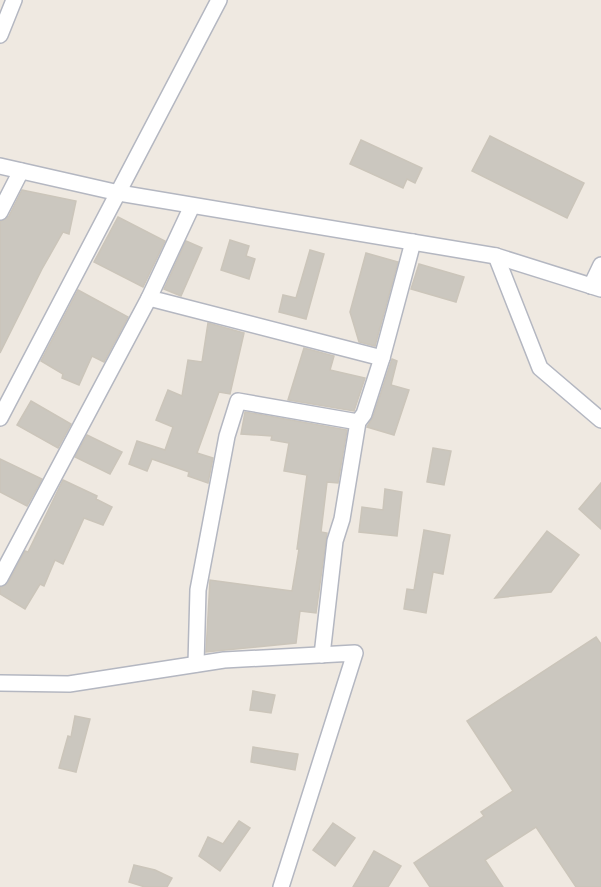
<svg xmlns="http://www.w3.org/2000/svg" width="601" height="887" font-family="'Exo 2',sans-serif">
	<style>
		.building { fill: #cbc7bf; stroke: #cbc5ba; stroke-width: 1.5 }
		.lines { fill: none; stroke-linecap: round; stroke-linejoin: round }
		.minor-casing { stroke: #b4b7c1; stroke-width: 18 }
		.minor { stroke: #fff; stroke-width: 15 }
	</style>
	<rect width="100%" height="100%" fill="#efe9e1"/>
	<g class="building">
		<path d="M490,136L584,183L567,218L472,171Z"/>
		<path d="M361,140L422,168L415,183L407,179L403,188L350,164Z"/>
		<path d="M22,190L76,201L69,234L63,232L42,269L0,353V222L9,216Z"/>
		<path d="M118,217L165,241L143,287L94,262Z"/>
		<path d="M230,240L249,246L246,256L255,259L249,279L221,270Z"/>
		<path d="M186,241L202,248L181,296L164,289Z"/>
		<path d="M310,250L324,254L306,319L279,312L283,295L296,298Z"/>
		<path d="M366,253L398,262L375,346L359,342L350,312Z"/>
		<path d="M419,264L464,277L456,302L411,289Z"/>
		<path d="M78,290L128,317L104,362L92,356L79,385L62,378L63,374L41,361Z"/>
		<path d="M208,323L244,333L230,394L219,392L197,453L213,458L208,483L188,476L189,472L152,459L147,471L129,464L137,441L165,450L173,427L156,420L168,390L182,396L188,360L202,362Z"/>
		<path d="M304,348L334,356L330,370L365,378L354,411L288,400Z"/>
		<path d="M392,359L397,361L391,385L409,390L394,435L367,427L373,417Z"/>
		<path d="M31,401L71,424L58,448L17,425Z"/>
		<path d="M245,412L347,430L338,483L327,482L321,532L327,533L316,613L300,611L296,643L206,652L210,580L292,591L299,549H297L307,475L284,471L289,443L271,440L272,436L241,434Z"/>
		<path d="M87,435L122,452L110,474L75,457Z"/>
		<path d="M433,448L451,451L444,485L427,482Z"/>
		<path d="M0,459L42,479L27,506L0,492Z"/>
		<path d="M63,480L97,496L96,499L112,507L103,525L84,518L63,564L55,560L44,586L40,584L25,609L0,594V588L8,583L25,551L28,552Z"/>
		<path d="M601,483V529L579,509Z"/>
		<path d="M385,489L402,492L397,536L359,532L362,507L383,510Z"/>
		<path d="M424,530L450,535L443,574L433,572L426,613L404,609L407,589L414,590Z"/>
		<path d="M547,531L579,555L551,592L495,598Z"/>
		<path d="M596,637L601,644V887H576L536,827L485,860L503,887H430L414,863L484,816L481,812L513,791L467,721Z"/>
		<path d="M253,691L275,695L271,713L250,710Z"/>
		<path d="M75,716L90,719L76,772L59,768L68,736L71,737Z"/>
		<path d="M253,747L298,754L295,770L251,762Z"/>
		<path d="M239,821L250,828L220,871L199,856L208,837L223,844Z"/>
		<path d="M333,823L355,838L335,866L313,850Z"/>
		<path d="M374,851L401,866L388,887H353Z"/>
		<path d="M134,865L155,870L172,878L167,887H145L129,882Z"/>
	</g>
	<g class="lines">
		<defs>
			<g id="minor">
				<path d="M0,35L14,0"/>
				<path d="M0,166L119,193L496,256L601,289"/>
				<path d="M192,206L149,298L382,358"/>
				<path d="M0,212L21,171"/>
				<path d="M496,256L540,368L601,420"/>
				<path d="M591,286L601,265"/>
				<path d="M0,418L219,0"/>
				<path d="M0,578L149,298"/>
				<path d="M322,655L335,541L342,519L358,422L364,414L382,358L413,242"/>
				<path d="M196,664L198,590L227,436L238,401L358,422"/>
				<path d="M0,683L69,684L224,660L355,653L281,887"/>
			</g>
		</defs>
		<use href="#minor" class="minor-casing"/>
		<use href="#minor" class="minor"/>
	</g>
</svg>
